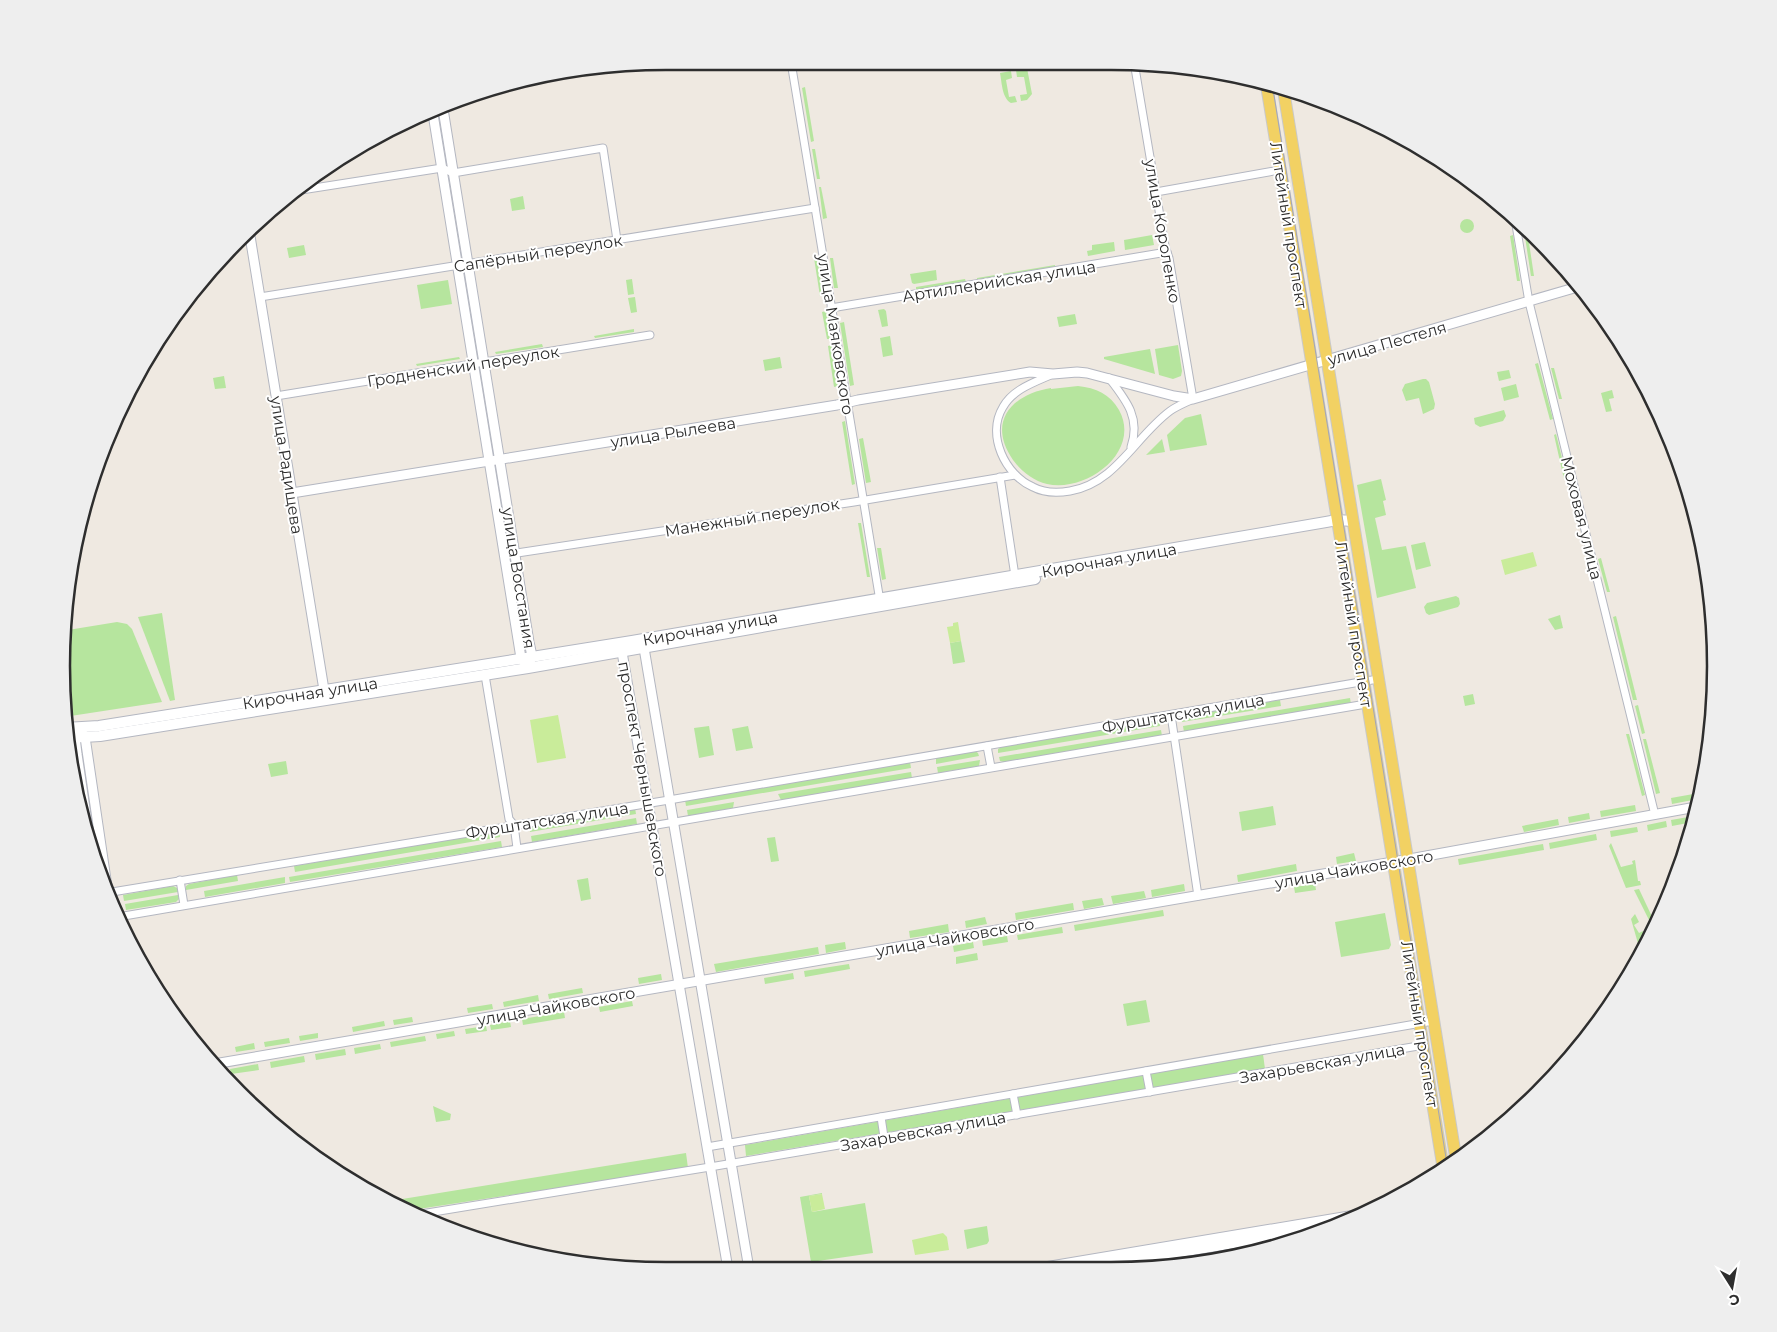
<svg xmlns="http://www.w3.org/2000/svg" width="1777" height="1332" font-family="Montserrat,sans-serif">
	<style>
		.green { fill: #b6e59e }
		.pitch { fill: #c9ec9a }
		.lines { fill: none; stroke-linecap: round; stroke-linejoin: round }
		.minor-casing { stroke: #b4b7c1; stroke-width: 9 }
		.tertiary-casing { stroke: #b4b7c1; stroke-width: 11 }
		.secondary-casing { stroke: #b4b7c1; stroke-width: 12 }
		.primary-casing { stroke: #c9c9c9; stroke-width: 13 }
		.minor { stroke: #fff; stroke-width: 7 }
		.tertiary { stroke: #fff; stroke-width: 9 }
		.secondary { stroke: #fff; stroke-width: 10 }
		.primary { stroke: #f2d163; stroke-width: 11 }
		.tram { stroke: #a3a6b8; stroke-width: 1 }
		.labels { text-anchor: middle; stroke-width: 4; stroke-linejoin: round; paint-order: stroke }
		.street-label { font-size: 16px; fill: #2e2e2e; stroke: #fff }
		.rim { fill: none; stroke: #2e2e2e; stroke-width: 2.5 }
	</style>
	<rect width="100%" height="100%" fill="#efe9e1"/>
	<g class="green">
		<path d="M1027,68L1032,94L1027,100L1021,101L1020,95L1027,94L1024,77H1017L1016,70Z"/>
		<path d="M1011,71L1012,78L1006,80L1009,97L1015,96L1017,102L1011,103C1002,98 1002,83 1000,73Z"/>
		<path d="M805,87L814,141L811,142L802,88Z"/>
		<path d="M812,149H815L820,179H817Z"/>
		<path d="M819,187H821L827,218L823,219Z"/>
		<path d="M523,196L525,209L512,211L510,199Z"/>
		<circle cx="1467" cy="226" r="7"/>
		<path d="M1152,235L1154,245L1125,250L1124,240Z"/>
		<path d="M1513,235L1520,281H1517L1510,236Z"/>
		<path d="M1528,236L1534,276H1531L1525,237Z"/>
		<path d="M1114,242L1115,251L1088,256L1087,251L1092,250V245Z"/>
		<path d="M304,245L306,255L289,258L287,248Z"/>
		<path d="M817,257L823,296H820L814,258Z"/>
		<path d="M830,258H833L838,288H834Z"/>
		<path d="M1055,265V267L977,280V278Z"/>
		<path d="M936,270L937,280L914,284L912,283L910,274Z"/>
		<path d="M632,279L634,294L628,295L626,280Z"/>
		<path d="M965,279L966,282L916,290V287Z"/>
		<path d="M448,280L452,304L421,309L417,285Z"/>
		<path d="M1016,282V284L972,291V289Z"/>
		<path d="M635,297L637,312L631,313L628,298Z"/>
		<path d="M884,309L886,311L888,326L882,327L878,310Z"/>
		<path d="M826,311L830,339H827L822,312Z"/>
		<path d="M1075,314L1077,324L1059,327L1057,317Z"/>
		<path d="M844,322L854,385L850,386L840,323Z"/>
		<path d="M634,329V332L595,338L594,336Z"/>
		<path d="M890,336L893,355L883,357L880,338Z"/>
		<path d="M542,344L543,347L496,354L495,352Z"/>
		<path d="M832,345L838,386L834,387L828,346Z"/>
		<path d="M1178,345L1182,371L1181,376L1173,379L1159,375L1155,349Z"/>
		<path d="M1150,349L1155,374L1104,359V357Z"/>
		<path d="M459,357L460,359L417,366L416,364Z"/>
		<path d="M780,357L782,368L765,371L763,360Z"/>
		<path d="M1538,363L1553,419L1550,420L1535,364Z"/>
		<path d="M1551,368H1554L1562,399H1559Z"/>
		<path d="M1509,370L1511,378L1499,381L1497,372Z"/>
		<path d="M224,376L226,388L215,389L213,378Z"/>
		<path d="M1423,379H1426L1429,382L1435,404L1434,409L1423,414L1419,398L1406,401L1402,390L1405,384Z"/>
		<path d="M1516,384L1519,397L1504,401L1501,388Z"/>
		<path d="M1078,386C1096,388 1110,394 1119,410C1142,452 1086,493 1047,484C1033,481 1021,471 1013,460C986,421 1013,394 1051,388V389Z"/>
		<path d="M1612,390L1614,398L1609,399L1612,411L1606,412L1601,393Z"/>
		<path d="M1504,410L1506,416L1503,421L1480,427L1475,424L1474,418Z"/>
		<path d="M1201,414L1207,445L1170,451L1167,435L1185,418Z"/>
		<path d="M845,421L855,484L852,485L842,422Z"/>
		<path d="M1556,434L1567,478L1564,479L1554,435Z"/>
		<path d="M863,438L871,482L866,483L859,439Z"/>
		<path d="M1162,439L1165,452L1146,455Z"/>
		<path d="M1381,479L1386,500L1383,501L1386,515L1375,518L1382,550L1406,546L1416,588L1377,598L1357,485Z"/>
		<path d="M858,523H861L870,577H867Z"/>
		<path d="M1425,542L1431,566L1416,570L1411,545Z"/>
		<path d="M877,548H881L886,579L882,580Z"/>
		<path d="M1601,558L1610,592H1607L1598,559Z"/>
		<path d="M1456,596L1459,598L1460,604L1458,607L1429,615L1426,613L1424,607L1427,603Z"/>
		<path d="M162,613L175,700L170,701L138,617Z"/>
		<path d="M1560,615L1563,628L1555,630L1548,619Z"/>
		<path d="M1616,616L1637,700H1633L1613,617Z"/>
		<path d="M117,622L127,624L132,629L162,702L64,717L63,706L68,630Z"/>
		<path d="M961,641L965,662L953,664L950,643Z"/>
		<path d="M1473,694L1475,704L1465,706L1463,696Z"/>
		<path d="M1350,698L1351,704L1184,732L1183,726Z"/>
		<path d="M1280,700L1281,706L1182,722L1181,716Z"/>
		<path d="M1638,705L1645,733L1642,734L1635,706Z"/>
		<path d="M1159,720L1160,726L998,753V749L1001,747Z"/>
		<path d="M709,726L714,755L699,758L694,728Z"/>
		<path d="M748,726L753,748L736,751L732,729Z"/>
		<path d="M1161,730L1162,736L1004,762L1000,761L999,757Z"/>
		<path d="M1626,734H1629L1645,795L1642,796Z"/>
		<path d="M1643,739H1646L1660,793L1656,794Z"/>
		<path d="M975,751L978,753L979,756L936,764V758Z"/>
		<path d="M980,760L979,766L938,773L937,767Z"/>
		<path d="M286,761L288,774L271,777L268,764Z"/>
		<path d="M910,762L911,768L686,806L685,800Z"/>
		<path d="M911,772L912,778L781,800L778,794Z"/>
		<path d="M1699,793L1698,799L1672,804L1671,798Z"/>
		<path d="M734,802L733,808L688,816L687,810Z"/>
		<path d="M1635,805L1636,811L1601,817L1600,811Z"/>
		<path d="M1273,806L1276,825L1242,831L1239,812Z"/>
		<path d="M635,808L636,814L530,832L529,826Z"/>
		<path d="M1589,813L1590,819L1569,823L1568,817Z"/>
		<path d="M1694,816L1693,822L1672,826L1671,820Z"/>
		<path d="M636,818L637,824L532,842L531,836Z"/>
		<path d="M1558,819L1559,825L1524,832L1522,826Z"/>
		<path d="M1666,821L1667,827L1648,831L1647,825Z"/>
		<path d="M1637,827L1638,832L1611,837L1610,831Z"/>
		<path d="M499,831L500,837L295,872L294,866Z"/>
		<path d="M1596,834L1597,840L1550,849L1549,843Z"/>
		<path d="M775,837L779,861L771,862L767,838Z"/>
		<path d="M501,841L502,847L290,882L289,877Z"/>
		<path d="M1611,843L1621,867L1633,864L1632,861L1635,860L1638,881H1640L1641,885L1626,888L1609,846Z"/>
		<path d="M1543,844L1544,850L1459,865L1458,859Z"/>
		<path d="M1354,853L1356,861L1337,864L1336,857Z"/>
		<path d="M1296,864L1297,871L1238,882L1237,875Z"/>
		<path d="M237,875L238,881L186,890V886L189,884Z"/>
		<path d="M285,877V883L205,897L204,891Z"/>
		<path d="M588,878L591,899L581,901L577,880Z"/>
		<path d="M1184,884L1185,891L1152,897L1151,890Z"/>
		<path d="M1315,884L1316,890L1295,893L1294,887Z"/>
		<path d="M173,886L177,888L178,892L124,901L123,895Z"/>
		<path d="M1639,889L1655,923L1652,926L1634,890Z"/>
		<path d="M1144,891L1146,898L1113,904L1111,896Z"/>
		<path d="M178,895L179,899L176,902L126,910L125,904Z"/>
		<path d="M1102,898L1104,905L1084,909L1082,901Z"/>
		<path d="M1073,903L1074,910L1016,920L1015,913Z"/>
		<path d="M1163,910L1164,916L1075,931L1074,925Z"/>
		<path d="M1385,913L1391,945L1389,949L1341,957L1335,922Z"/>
		<path d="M1635,914L1639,922L1634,925L1639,933L1643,931L1647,941L1644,948L1643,946L1639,947L1631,919Z"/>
		<path d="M985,917L987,924L966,928L965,921Z"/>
		<path d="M948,924L949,932L910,938L909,931Z"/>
		<path d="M1062,927L1063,933L1018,940L1017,935Z"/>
		<path d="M1007,936L1008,942L983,946L982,940Z"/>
		<path d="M845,942L846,949L826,953L825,945Z"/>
		<path d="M973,942L974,948L954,952L953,946Z"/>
		<path d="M818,947L819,954L716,972L714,964Z"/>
		<path d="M977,953L978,960L956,964V957Z"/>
		<path d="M849,964L850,969L805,977L804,971Z"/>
		<path d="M793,973L794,979L765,984L764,978Z"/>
		<path d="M661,974L662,980L639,984L638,978Z"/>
		<path d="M582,988L583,993L549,999L548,994Z"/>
		<path d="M538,995L539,1001L504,1007L503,1002Z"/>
		<path d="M1146,1000L1150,1022L1127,1026L1123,1004Z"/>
		<path d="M632,1001L633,1006L600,1012L599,1007Z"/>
		<path d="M492,1004L493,1009L468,1013L467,1008Z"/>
		<path d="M564,1012L565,1018L523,1025L522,1019Z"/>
		<path d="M412,1017L413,1022L394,1025L393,1020Z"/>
		<path d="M384,1021L385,1026L353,1032L352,1027Z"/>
		<path d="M510,1021L511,1027L491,1030L490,1025Z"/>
		<path d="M486,1026L487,1031L466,1034L465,1029Z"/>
		<path d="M454,1031L455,1036L437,1039L436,1034Z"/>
		<path d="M318,1033V1038L300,1041L299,1036Z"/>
		<path d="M425,1036L426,1041L391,1047L390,1042Z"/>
		<path d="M289,1038L290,1043L265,1047L264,1042Z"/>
		<path d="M254,1043L255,1049L236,1052L235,1047Z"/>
		<path d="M380,1044L381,1049L355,1054L354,1048Z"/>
		<path d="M345,1049L346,1055L316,1060L315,1054Z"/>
		<path d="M1263,1054L1265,1069L746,1156L745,1145Z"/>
		<path d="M304,1056L305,1062L271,1068L270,1062Z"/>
		<path d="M258,1064L259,1070L231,1074L230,1069Z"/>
		<path d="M433,1106L451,1114L450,1120L436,1122Z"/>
		<path d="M686,1153L688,1168L412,1210L390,1201Z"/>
		<path d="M822,1193V1194L809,1196L812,1212L865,1203L873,1253L811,1262L800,1197Z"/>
		<path d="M987,1226L989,1241L987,1244L967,1249L964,1230Z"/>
	</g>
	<g class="pitch">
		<path d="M1533,552L1537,566L1505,575L1501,560Z"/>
		<path d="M958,622L961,641L950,643L947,627L953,626V623Z"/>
		<path d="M558,715L566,758L537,763L530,720Z"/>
		<path d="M822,1194L825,1209L812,1212L809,1196Z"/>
		<path d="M943,1233L947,1237L949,1250L915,1255L912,1240Z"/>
	</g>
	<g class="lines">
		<defs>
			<g id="minor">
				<path d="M791,62L880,601"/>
				<path d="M295,191L442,168L453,173L603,148L617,240"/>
				<path d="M1156,192L1280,170"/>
				<path d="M1515,219L1529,302L1655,815"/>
				<path d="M260,297L815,208"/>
				<path d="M831,308L1167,252"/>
				<path d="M1053,374C1035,382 1013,389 1003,407C986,435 1005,475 1033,487C1044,493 1058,493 1070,491C1116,483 1135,437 1170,411C1177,406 1185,403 1193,399L1169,258L1165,246L1134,62"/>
				<path d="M1109,378C1126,400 1141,418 1131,447"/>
				<path d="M276,396L650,335"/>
				<path d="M1000,477L1015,576"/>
				<path d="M504,555L854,502L1015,475"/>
				<path d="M485,675L509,819L514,825L517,848"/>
				<path d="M1171,715L1198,896"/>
				<path d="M987,746L991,767"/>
				<path d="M180,880L184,905"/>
				<path d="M106,893L669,800L1378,679"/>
				<path d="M118,917L1366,704"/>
				<path d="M1146,1071L1150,1092"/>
				<path d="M1013,1094L1017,1115"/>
				<path d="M881,1117L884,1137"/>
				<path d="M707,1147L1433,1021"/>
				<path d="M421,1214L710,1167L1424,1045"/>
			</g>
			<g id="tertiary">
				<path d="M443,109L529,642L532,656L530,662"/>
				<path d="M433,114L521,658L525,663"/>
				<path d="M249,230L325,696"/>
				<path d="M292,493L837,405L858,400L1030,372L1053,374L1077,372L1087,373L1174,396L1193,399L1581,286"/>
				<path d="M639,645L644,648L749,1269"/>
				<path d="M622,652L728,1269"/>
				<path d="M81,731L85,737L109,900"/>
				<path d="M76,733L75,737L77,754L89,836"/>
				<path d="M214,1064L1393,862L1696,807"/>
				<path d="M1098,1266L1334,1227"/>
				<path d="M1045,1267L1361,1214"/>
			</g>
			<g id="secondary">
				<path d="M65,728L99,726L632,641L1326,522L1337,520L1353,521"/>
				<path d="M67,738L100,736L528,668L1035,579"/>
			</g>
			<g id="primary">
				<path d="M1266,82L1443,1167"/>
				<path d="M1283,87L1456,1159"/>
			</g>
		</defs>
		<use href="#minor" class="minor-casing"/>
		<use href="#tertiary" class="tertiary-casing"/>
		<use href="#secondary" class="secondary-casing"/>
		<use href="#primary" class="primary-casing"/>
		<use href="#minor" class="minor"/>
		<use href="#tertiary" class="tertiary"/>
		<use href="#secondary" class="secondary"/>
		<use href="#primary" class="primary"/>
		<path class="tram" d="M1272,83L1447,1164"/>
	</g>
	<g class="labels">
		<g class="street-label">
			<text transform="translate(1289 225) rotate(81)" y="6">Литейный проспект</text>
			<text transform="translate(1163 231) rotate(80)" y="6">улица Короленко</text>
			<text transform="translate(538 253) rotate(-9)" y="6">Сапёрный переулок</text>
			<text transform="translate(999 281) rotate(-9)" y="6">Артиллерийская улица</text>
			<text transform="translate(836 334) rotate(81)" y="6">улица Маяковского</text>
			<text transform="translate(1387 343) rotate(-16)" y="6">улица Пестеля</text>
			<text transform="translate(463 366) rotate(-9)" y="6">Гродненский переулок</text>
			<text transform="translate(673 432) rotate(-9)" y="6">улица Рылеева</text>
			<text transform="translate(287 465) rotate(81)" y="6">улица Радищева</text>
			<text transform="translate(752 517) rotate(-9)" y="6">Манежный переулок</text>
			<text transform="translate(1582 518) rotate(76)" y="6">Моховая улица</text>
			<text transform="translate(1109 560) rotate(-10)" y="6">Кирочная улица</text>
			<text transform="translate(519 578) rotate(81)" y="6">улица Восстания</text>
			<text transform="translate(1354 624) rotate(81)" y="6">Литейный проспект</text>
			<text transform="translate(710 628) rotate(-10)" y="6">Кирочная улица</text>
			<text transform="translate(310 693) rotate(-9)" y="6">Кирочная улица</text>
			<text transform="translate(1183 713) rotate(-10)" y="6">Фурштатская улица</text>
			<text transform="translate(643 769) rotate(80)" y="6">проспект Чернышевского</text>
			<text transform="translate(547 820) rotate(-9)" y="6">Фурштатская улица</text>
			<text transform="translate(1354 869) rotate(-10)" y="6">улица Чайковского</text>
			<text transform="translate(955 937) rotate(-10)" y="6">улица Чайковского</text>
			<text transform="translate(556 1006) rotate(-10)" y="6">улица Чайковского</text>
			<text transform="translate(1420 1024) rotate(81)" y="6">Литейный проспект</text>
			<text transform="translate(1322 1063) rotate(-10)" y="6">Захарьевская улица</text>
			<text transform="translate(923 1131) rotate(-10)" y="6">Захарьевская улица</text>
		</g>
	</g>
	<path d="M0 0H1777V1332H0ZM666 70H1111A596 596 0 0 1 1707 666V666A596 596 0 0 1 1111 1262H666A596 596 0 0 1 70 666V666A596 596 0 0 1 666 70Z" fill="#eee" fill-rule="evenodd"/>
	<path class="rim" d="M666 70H1111A596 596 0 0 1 1707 666V666A596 596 0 0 1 1111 1262H666A596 596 0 0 1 70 666V666A596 596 0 0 1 666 70Z"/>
	<g transform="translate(1732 1287) rotate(169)" stroke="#ffffff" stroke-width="4" paint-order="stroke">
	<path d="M0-4L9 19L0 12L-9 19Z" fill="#2e2e2e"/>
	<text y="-8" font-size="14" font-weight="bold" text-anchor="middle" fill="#2e2e2e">С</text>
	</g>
</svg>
